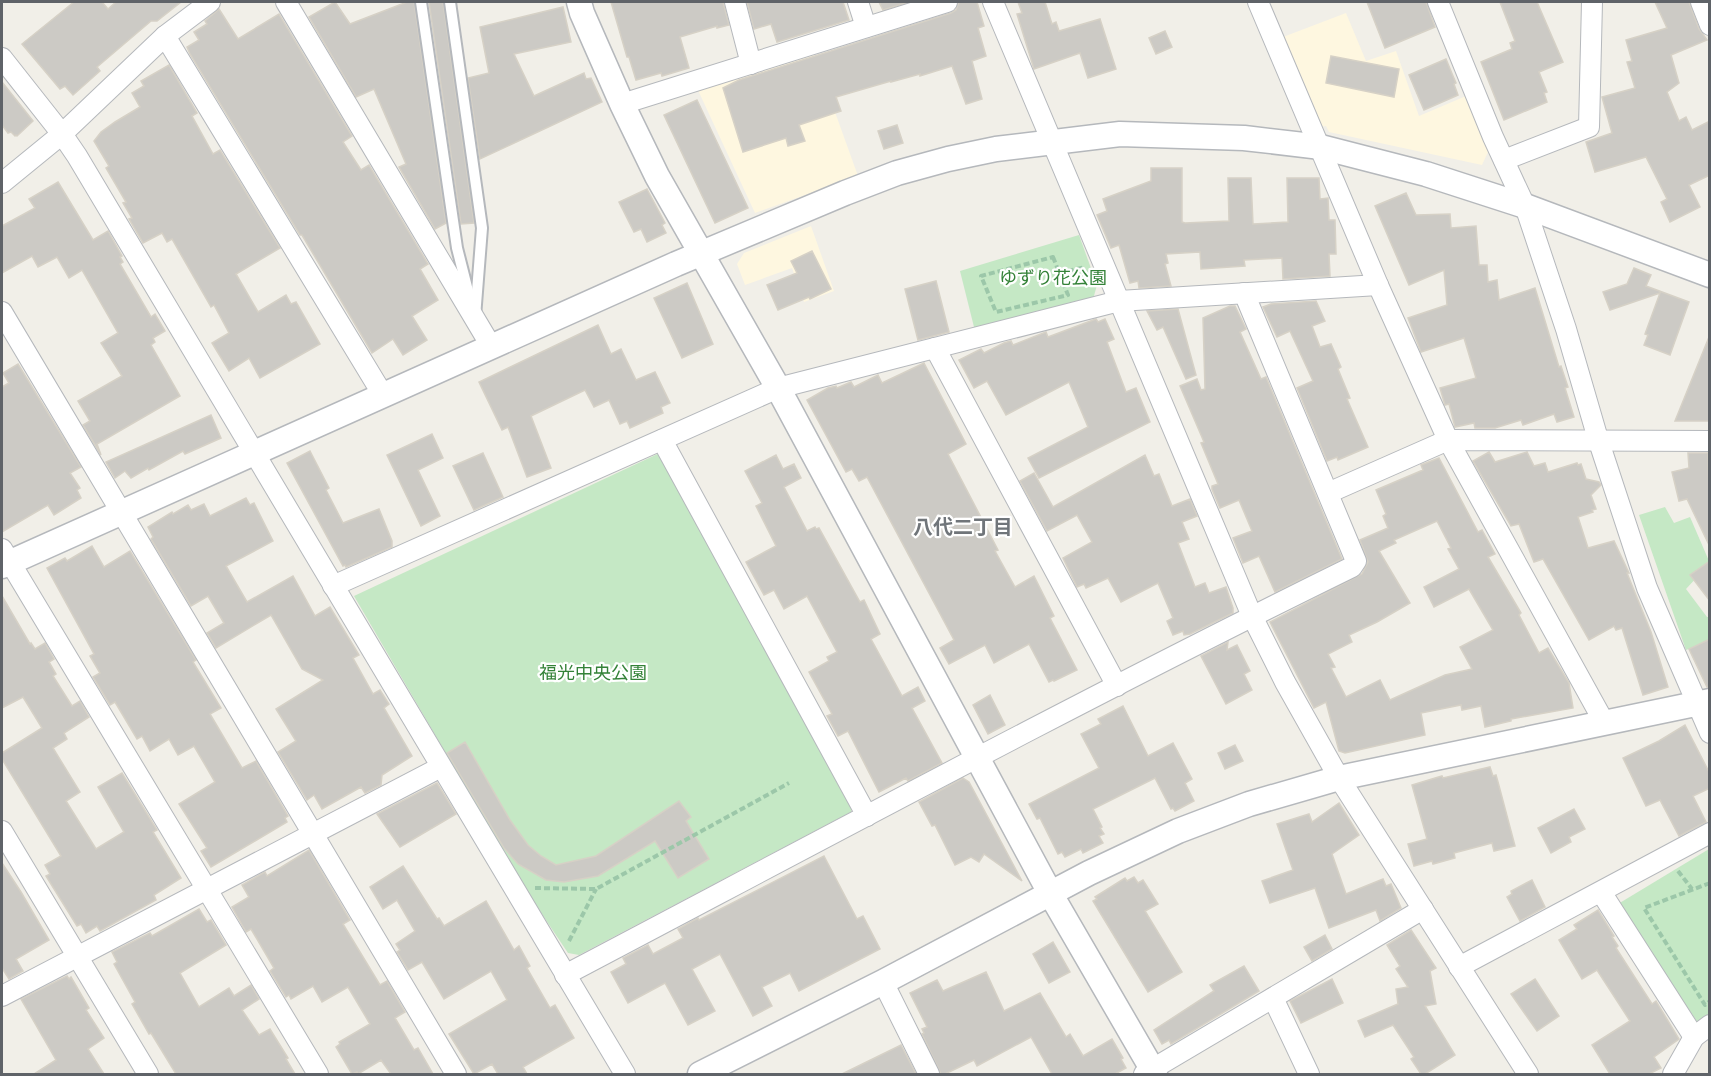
<svg xmlns="http://www.w3.org/2000/svg" width="1711" height="1076" font-family="'Work Sans','Noto Sans JP',sans-serif">
	<style>
		.commercial { fill: #fef7e0 }
		.green { fill: #c5e8c5 }
		.building { fill: #cccac5; stroke: #d6d1c6; stroke-width: 1.5; fill-rule: evenodd }
		.lines { fill: none; stroke-linecap: round; stroke-linejoin: round }
		.service-casing { stroke: #b5b8bc; stroke-width: 14 }
		.minor-casing { stroke: #b5b8bc; stroke-width: 22 }
		.tertiary-casing { stroke: #b5b8bc; stroke-width: 27 }
		.path { stroke: #9cc7a9; stroke-width: 4; stroke-dasharray: 6 3; stroke-linecap: butt }
		.service { stroke: #fff; stroke-width: 10 }
		.minor { stroke: #fff; stroke-width: 20 }
		.tertiary { stroke: #fff; stroke-width: 24 }
		.labels { text-anchor: middle; stroke-width: 4.5; stroke-linejoin: round; paint-order: stroke }
		.park-label { font-size: 18px; fill: #348238; stroke: #fff }
		.neighbourhood-label { font-size: 20px; font-weight: bold; fill: #70757a; stroke: #fff }
	</style>
	<rect width="100%" height="100%" fill="#f1efe8"/>
	<g class="commercial">
		<path d="M1346,13L1366,61L1396,51L1419,116L1466,96L1488,152L1482,165L1329,132L1326,126L1320,127L1283,37Z"/>
		<path d="M813,51L858,176L755,213L697,88Z"/>
		<path d="M811,226L834,291L804,302L792,268L745,285L737,264L744,253Z"/>
	</g>
	<g class="green">
		<path d="M1079,235L1097,285L1092,303L975,331L960,271Z"/>
		<path d="M664,451L853,803L851,812L579,955L568,953L525,889L354,596Z"/>
		<path d="M1665,507L1674,523L1690,517L1709,561V564L1686,589L1707,617H1709V641L1686,650L1639,515Z"/>
		<path d="M1709,849V1015L1698,1023L1618,904Z"/>
	</g>
	<g class="building">
		<path d="M74,2H102L108,9L116,2H181L157,21H151L97,67L100,71L73,95L65,86L60,89L22,44Z"/>
		<path d="M335,2L350,24L407,2H414L446,223L435,229L399,167L406,164L374,89L356,97L309,17Z"/>
		<path d="M429,2H443L474,223L461,224Z"/>
		<path d="M611,2H723L729,25L717,28V26L680,37L689,68L662,76L661,73L636,80L629,57H627Z"/>
		<path d="M747,2H843L849,20L777,42L771,24L754,29Z"/>
		<path d="M879,2H909L883,10Z"/>
		<path d="M959,2H977L984,26L978,28L986,56L972,61L982,99L966,104L952,66L920,76V74L891,82V81L836,97L841,111L799,125L805,141L788,146L786,138L743,152L723,88L739,80L951,13L956,10Z"/>
		<path d="M1018,2H1045L1052,24L1056,22L1059,31L1100,19L1116,69L1088,78L1080,53L1034,69L1017,14L1022,13Z"/>
		<path d="M1367,2H1426L1435,27L1385,48Z"/>
		<path d="M1500,2H1537L1563,62L1539,72L1547,92L1544,93L1547,102L1504,120L1481,62L1512,49L1510,43L1515,41Z"/>
		<path d="M1655,2H1689L1699,29L1707,40L1671,55L1679,83L1667,92L1679,121L1686,117L1692,130L1710,121V175L1689,185L1700,207L1670,222L1661,202L1667,199L1646,157L1595,172L1586,142L1612,133L1602,97L1635,88L1627,62L1632,61L1626,40L1667,28Z"/>
		<path d="M563,7L571,42L514,54L534,96L584,73L586,79L591,78L602,102L480,159L468,78L489,73L480,27Z"/>
		<path d="M219,9L238,39L279,14L352,136L343,142L361,170L369,165L428,264L420,269L438,300L412,316L427,340L403,355L393,339L372,353L302,235H300L190,54L187,47L199,40L194,32L207,24L205,21Z"/>
		<path d="M1165,31L1172,47L1156,54L1149,38Z"/>
		<path d="M1331,56L1399,69L1394,97L1326,83Z"/>
		<path d="M1446,59L1453,76L1456,83L1454,84L1458,95L1424,110L1409,75Z"/>
		<path d="M169,65L197,113L192,116L213,154L220,150L280,248L236,274L258,312L286,295L291,304L296,302L320,344L260,378L249,358L229,371L212,343L229,333L214,305L211,307L172,239L167,242L162,233L143,243L129,219L132,218L123,203L126,202L106,168L109,166L94,141L101,132L115,122L140,107L132,93L144,86L141,81Z"/>
		<path d="M2,82L33,121L17,136L16,135L15,136L11,132L8,133L2,125Z"/>
		<path d="M697,100L748,208L715,223L664,115Z"/>
		<path d="M897,125L903,143L884,149L878,131Z"/>
		<path d="M1151,168H1182V222L1185,223L1229,221L1228,178H1251L1253,224L1288,222L1287,178H1319L1320,199L1328,198L1329,220H1335L1336,254H1329L1330,276L1283,279L1282,258L1244,260L1245,266L1201,269L1200,252L1166,254L1168,263L1165,264L1171,286L1139,288L1138,281L1130,283L1119,245L1111,248L1097,215L1107,211L1103,199L1151,181Z"/>
		<path d="M58,182L93,240L108,231L122,256L120,257L123,262L120,264L151,317L155,314L165,331L153,338L155,342L151,345L180,396L97,444L101,455L83,425L90,421L78,401L122,376L101,343L118,333L82,270L69,278L57,257L38,267L32,256L2,273V226L35,208L29,199Z"/>
		<path d="M647,189L665,223L662,225L666,233L647,242L641,229L634,232L619,202Z"/>
		<path d="M1406,193L1416,215L1450,214L1451,228L1476,226L1479,265H1487L1488,282L1497,280L1499,300L1535,288L1559,367L1561,366L1568,387L1565,388L1574,417L1557,422L1554,414L1523,425L1521,420L1495,428H1475L1474,423L1455,427L1449,404L1445,405L1440,388L1476,378L1464,338L1421,352L1408,318L1447,305L1444,270L1409,285L1375,206Z"/>
		<path d="M812,251L831,289L810,299L809,297L778,310L767,285L797,273L791,261Z"/>
		<path d="M1634,268L1651,275L1646,286L1689,302L1670,355L1644,345L1648,335L1645,334L1660,293L1610,310L1603,292L1627,284Z"/>
		<path d="M936,281L949,332L918,340L905,289Z"/>
		<path d="M687,283L713,344L682,358L654,298Z"/>
		<path d="M1316,301L1325,321L1312,326L1320,347L1331,344L1341,367L1338,369L1350,398L1347,399L1368,447L1338,460L1337,457L1327,461L1297,388L1313,381L1290,331L1277,337L1263,307L1271,304Z"/>
		<path d="M1230,306H1235L1246,329L1240,332L1261,379L1266,377L1342,559L1275,592L1259,556L1243,563L1233,538L1252,531L1239,500L1220,508L1219,506L1212,489V486L1218,484L1201,443L1204,442L1180,386L1197,379L1201,390L1205,389L1203,318Z"/>
		<path d="M1178,309L1196,375L1186,379L1163,327L1157,330L1147,311Z"/>
		<path d="M1096,319L1098,322L1105,319L1114,339L1107,342L1126,392L1136,388L1150,422L1039,478L1028,458L1088,427L1069,382L1006,415L987,381L974,388L959,360L981,349L984,353L1004,343L1011,341L1013,345L1046,332L1048,337Z"/>
		<path d="M598,325L611,354L621,349L636,380L655,372L670,403L661,407L663,413L630,428L627,421L620,424L609,400L594,407L585,390L531,416L551,468L527,477L508,427L502,430L479,382Z"/>
		<path d="M1709,337L1710,421H1675Z"/>
		<path d="M924,363L966,444L948,454L998,550L995,551L1015,587L1034,576L1054,616L1050,618L1077,670L1054,681L1053,680L1049,682L1029,644L994,663L985,645L949,664L940,648L954,640L867,477L859,481L852,469L846,472L807,400L828,388L836,386L837,388L851,382L854,387L878,375L882,383Z"/>
		<path d="M18,364L81,467L70,473L80,488L77,490L81,498L54,515L48,505L2,532V387L9,383L3,373Z"/>
		<path d="M211,415L221,438L185,454L183,451L149,470L148,468L131,478L125,471L115,478L106,462Z"/>
		<path d="M432,434L443,458L418,470L440,516L421,526L387,455Z"/>
		<path d="M310,451L329,488L326,490L343,523L379,509L392,541V547L346,567L345,565L343,566L287,463Z"/>
		<path d="M1489,452L1495,462L1527,452L1534,466L1545,463L1548,472L1577,463L1578,465L1581,464L1586,479L1599,482L1601,485L1591,495L1596,509L1592,510L1593,512L1578,517L1588,548L1614,541L1629,573H1627L1651,632L1668,687L1643,695L1622,628L1616,630L1614,626L1589,640L1543,559L1534,562L1519,524L1511,526L1473,461Z"/>
		<path d="M483,453L503,497L474,510L453,466Z"/>
		<path d="M1688,453H1708L1710,547L1687,499L1679,501L1672,472L1689,468Z"/>
		<path d="M776,455L783,469L794,464L801,478L784,487L807,531L815,527L816,529L819,528L860,602L864,600L880,634L871,639L902,696L918,687L925,701L912,708L942,763L908,781L906,778L879,792L848,731L838,736L827,716L832,714L809,672L829,661L827,657L837,652L807,596L784,609L774,590L764,595L746,562L776,546L756,506L762,503L745,471Z"/>
		<path d="M1145,455L1154,476L1159,474L1172,506L1190,499L1197,516L1182,522L1189,539L1178,543L1195,587L1205,583L1209,593L1226,587L1233,608V613L1190,634L1184,635L1183,631L1173,635L1167,621L1173,618L1158,583L1121,602L1108,578L1086,588L1084,584L1077,587L1063,558L1092,542L1077,515L1047,531L1020,481L1034,473L1053,507Z"/>
		<path d="M1439,458L1478,532L1482,530L1495,554L1488,557L1521,613L1519,615L1539,653L1548,648L1569,683L1573,708L1511,719V721L1485,727L1481,706L1462,710L1461,705L1421,713L1425,735L1345,753L1339,751L1326,702L1314,708L1270,622L1362,574L1368,562L1360,540L1388,528L1383,516L1386,514L1376,490L1423,470L1421,465ZM1437,521L1451,548L1448,549L1459,569L1424,587L1434,607L1469,589L1493,630L1460,647L1472,669L1445,675L1390,700L1380,680L1346,697L1331,668L1335,667L1328,654L1352,642L1349,635L1377,622L1410,603L1379,551L1396,543L1394,540Z"/>
		<path d="M246,498L250,505L254,503L273,541L226,566L247,602L293,576L315,616L330,607L359,655L353,658L373,694L380,690L389,704L384,708L412,756L382,775L381,785L365,793L361,787L322,809L314,795L307,800L278,752L296,741L276,709L323,680L302,669L271,615L216,648L207,633L224,623L208,596L191,606L151,539L153,537L148,527L172,512L173,514L188,505L191,510L204,504L210,516Z"/>
		<path d="M92,546L104,567L130,551L196,660L193,662L221,708L210,714L242,768L256,761L288,816L285,818L287,822L211,867L201,851L207,848L179,804L215,782L194,746L178,755L169,739L150,751L142,736L137,739L115,702L110,705L93,677L100,673L90,656L94,654L47,568L65,558L67,561Z"/>
		<path d="M1710,561V601L1690,575Z"/>
		<path d="M2,596L30,644L31,643L35,649L45,643L54,659L49,662L56,674L53,676L72,706L80,701L89,717L64,733L67,739L53,748L80,792L66,801L96,849L124,832L98,787L122,773L157,830L153,832L181,878L154,895L156,900L100,931L97,926L86,933L81,924L77,926L46,876L50,874L45,865L61,856L2,759V753L42,728L23,697L2,708Z"/>
		<path d="M1710,639V687H1707L1689,649Z"/>
		<path d="M1228,642L1227,650L1237,645L1250,671L1244,674L1252,690L1226,704L1201,656Z"/>
		<path d="M990,695L1005,725L988,734L973,705Z"/>
		<path d="M1123,706L1148,756L1173,743L1192,779L1185,783L1194,801L1175,811L1173,808L1171,809L1155,778L1093,809L1102,827L1100,828L1104,834L1099,836L1103,843L1083,853L1081,849L1065,857L1062,852L1058,854L1040,818L1037,819L1029,804L1099,768L1081,734L1101,724L1098,719Z"/>
		<path d="M1685,725L1710,774V788L1693,796L1706,822L1679,836L1660,800L1646,806L1623,758L1659,741Z"/>
		<path d="M465,742L510,820L528,845L541,856L556,865L596,856L679,801L691,817L686,821L709,859L678,878L655,841L598,876L564,882L546,880L518,864L504,848L447,753Z"/>
		<path d="M1235,745L1243,761L1225,769L1218,753Z"/>
		<path d="M1490,767L1493,776L1496,775L1498,782L1515,846L1494,851L1492,843L1454,853L1455,858L1433,864L1432,861L1414,866L1408,844L1427,839L1412,785L1442,776L1443,778Z"/>
		<path d="M963,778L969,782L1022,881L984,854L979,862L971,857L955,865L935,825L932,826L919,802Z"/>
		<path d="M437,783L456,814L400,847L377,814Z"/>
		<path d="M1339,803L1359,835L1332,854L1346,894L1383,879L1386,886L1391,884L1401,908L1380,921L1376,910L1329,928L1315,888L1270,903L1262,881L1293,870L1277,824L1309,814L1312,822Z"/>
		<path d="M1574,809L1585,829L1569,837L1571,842L1551,853L1538,828Z"/>
		<path d="M309,850L350,920L343,924L380,985L387,981L405,1012L395,1018L414,1050L418,1048L433,1074H391L381,1060L358,1074L357,1072L352,1074L336,1047L340,1044L339,1042L370,1024L348,987L322,1002L313,986L291,999L289,995L286,997L270,971L274,968L251,929L246,932L232,907L249,897L242,885L265,872L267,876Z"/>
		<path d="M824,856L857,919L863,916L880,949L799,991L790,973L762,987L772,1006L753,1016L720,954L692,969L715,1011L688,1025L665,983L628,1003L611,972L626,964L623,958L648,945L653,954L683,938L678,929L698,918L699,920Z"/>
		<path d="M2,863L21,892L49,940L16,959L23,971L9,979L2,968Z"/>
		<path d="M403,866L437,919L439,918L444,926L486,901L514,950L519,946L530,966L527,968L550,1008L555,1005L574,1038L523,1067L527,1074H498L492,1064L474,1074L449,1034L507,1000L491,971L444,999L422,962L408,970L397,952L400,950L396,944L415,931L397,900L383,909L370,887Z"/>
		<path d="M1134,877L1138,883L1143,880L1158,904L1145,911L1182,972L1148,992L1093,901L1097,899L1095,897L1125,878L1127,881Z"/>
		<path d="M1532,880L1545,907L1520,921L1507,897L1512,894L1511,891Z"/>
		<path d="M199,909L207,922L211,920L226,945L180,973L199,1007L229,988L234,996L251,985L259,999L242,1010L259,1035L270,1029L288,1058L286,1059L295,1074H176L151,1033L149,1034L132,1004L135,1002L114,964L117,962L112,952L150,933L152,936Z"/>
		<path d="M1598,910L1614,936L1612,937L1618,946L1616,948L1652,1004L1656,1001L1679,1039L1654,1057L1661,1068L1649,1074H1610L1592,1045L1630,1021L1597,970L1582,979L1559,940L1577,929L1574,925Z"/>
		<path d="M1411,930L1436,968L1430,971L1436,1004L1425,1006L1455,1055L1425,1074H1421L1411,1059L1414,1057L1393,1025L1365,1037L1358,1021L1398,1004L1396,989L1408,987L1396,969L1400,966L1387,945Z"/>
		<path d="M1325,935L1332,949L1312,961L1304,947Z"/>
		<path d="M1053,942L1070,972L1049,983L1033,954Z"/>
		<path d="M1244,966L1259,991L1171,1044L1169,1040L1162,1044L1154,1030L1214,991L1210,985Z"/>
		<path d="M986,972L1004,1011L1040,993L1066,1037L1070,1034L1083,1056L1112,1039L1123,1058L1121,1059L1126,1068L1115,1074H1052L1031,1037L977,1066L974,1060L945,1074H941L922,1034L924,1033L922,1029L927,1027L910,993L937,980L943,991Z"/>
		<path d="M67,976L69,979L71,977L89,1008L86,1010L104,1038L88,1049L104,1074H34L56,1060L21,999Z"/>
		<path d="M1332,979L1343,1003L1301,1023L1290,1001Z"/>
		<path d="M1535,979L1559,1016L1537,1031L1511,994Z"/>
		<path d="M901,1045L916,1074H842Z"/>
	</g>
	<g class="lines">
		<defs>
			<g id="service">
				<path d="M421,2L457,248L470,299"/>
				<path d="M450,2L482,228L475,317"/>
			</g>
			<g id="minor">
				<path d="M286,2L491,346"/>
				<path d="M735,2L751,64"/>
				<path d="M858,2L866,27"/>
				<path d="M993,2L1252,616L1285,682L1339,778L1528,1074"/>
				<path d="M1258,2L1378,285L1448,440L1604,722"/>
				<path d="M1438,2L1493,137L1525,206L1566,329L1598,439L1647,588L1710,733"/>
				<path d="M1701,2L1710,25"/>
				<path d="M165,36L383,395"/>
				<path d="M2,58L62,134L77,156L625,1074"/>
				<path d="M622,104L947,2"/>
				<path d="M1504,160L1589,127L1592,2"/>
				<path d="M2,183L62,134L165,36L210,2"/>
				<path d="M2,312L456,1074"/>
				<path d="M935,348L1117,686"/>
				<path d="M662,440L867,816"/>
				<path d="M1328,493L1448,440L1710,441"/>
				<path d="M2,549L318,1074"/>
				<path d="M333,586L778,388L1119,301L1378,285"/>
				<path d="M2,831L148,1074"/>
				<path d="M1601,892L1694,1037"/>
				<path d="M1459,967L1710,833"/>
				<path d="M565,975C827,837 1087,697 1352,567L1356,561L1244,293"/>
				<path d="M883,982L929,1074"/>
				<path d="M2,996L441,767"/>
				<path d="M1273,998L1309,1074"/>
				<path d="M1144,1074L1423,909"/>
				<path d="M1673,1074L1694,1037L1710,1025"/>
			</g>
			<g id="tertiary">
				<path d="M579,2L582,13L622,104L657,176L778,388L1050,893L1155,1074"/>
				<path d="M2,566L676,264L845,193L897,173L948,159L996,149L1120,134L1244,138L1321,147L1426,174L1525,206L1710,275"/>
				<path d="M700,1074L883,982L1089,873L1178,831L1249,804L1339,778L1710,701"/>
			</g>
		</defs>
		<use href="#service" class="service-casing"/>
		<use href="#minor" class="minor-casing"/>
		<use href="#tertiary" class="tertiary-casing"/>
		<g class="path">
			<path d="M1053,257L1068,295L996,312L981,276Z"/>
			<path d="M1059,273L1085,267"/>
			<path d="M1678,871L1692,889"/>
			<path d="M1710,883L1644,908L1705,1005L1710,1001"/>
			<path d="M535,888L596,889L789,783"/>
			<path d="M569,941L596,889"/>
		</g>
		<use href="#service" class="service"/>
		<use href="#minor" class="minor"/>
		<use href="#tertiary" class="tertiary"/>
	</g>
	<g class="labels">
		<g class="park-label">
			<text x="1053" y="284">ゆずり花公園</text>
			<text x="593" y="679">福光中央公園</text>
		</g>
		<g class="neighbourhood-label">
			<text x="963" y="534">八代二丁目</text>
		</g>
	</g>
	<rect width="1711" height="1076" fill="none" stroke="#5f6368" stroke-width="6"/>
</svg>
